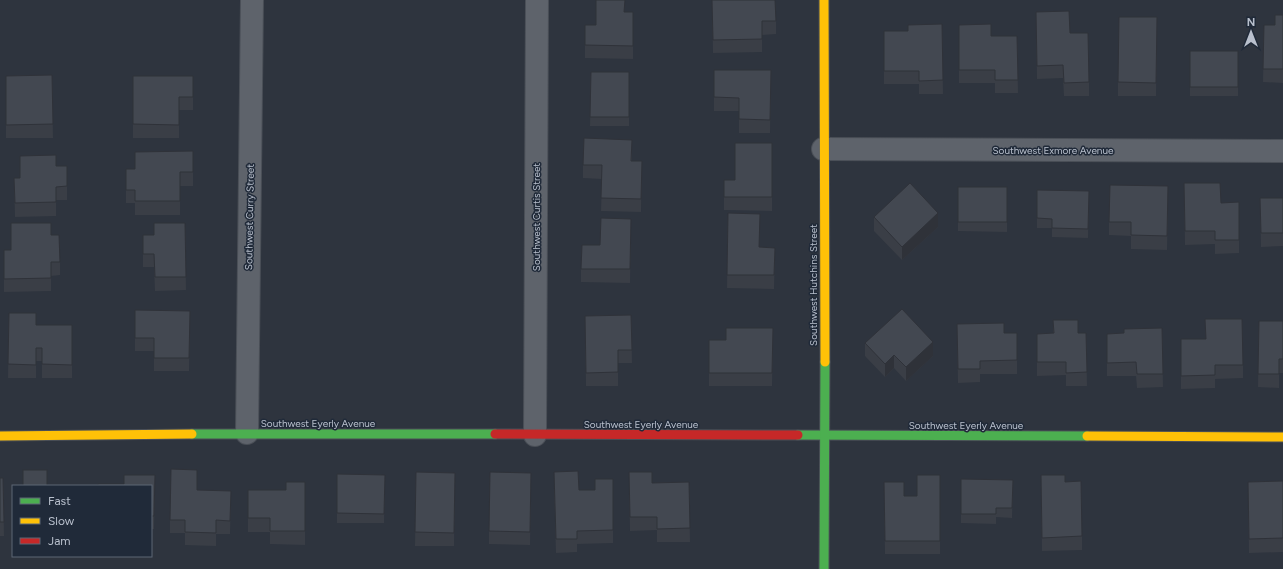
<svg xmlns="http://www.w3.org/2000/svg" width="1283" height="569" font-family="Figtree,sans-serif">
	<style>
		.lines { fill: none; stroke-linecap: round; stroke-linejoin: round }
		.street-casing { stroke: #4a4f57; stroke-width: 24 }
		.fast-casing { stroke: #4a4f57; stroke-width: 11 }
		.slow-casing { stroke: #4a4f57; stroke-width: 11 }
		.jam-casing { stroke: #4a4f57; stroke-width: 11 }
		.street { stroke: #5e636b; stroke-width: 22 }
		.fast { stroke: #4caf50; stroke-width: 9 }
		.slow { stroke: #ffc107; stroke-width: 9 }
		.jam { stroke: #c62828; stroke-width: 9 }
		.wall { fill: #3a3e46 }
		.shaded-wall { fill: #2f3239 }
		.building { fill: #434851; stroke: #2f3239 }
		.labels { text-anchor: middle; stroke-width: 3; stroke-linejoin: round; paint-order: stroke }
		.street-label { font-size: 10px; fill: #b9c0cd; stroke: #202a39 }
	</style>
	<rect width="100%" height="100%" fill="#2e343e"/>
	<g class="lines">
		<defs>
			<g id="street">
				<path d="M823,149L1283,151"/>
				<path d="M247,433L252,0"/>
				<path d="M535,435L537,0"/>
			</g>
			<g id="fast">
				<path d="M192,434H495"/>
				<path d="M798,435L1087,436"/>
				<path d="M824,569L825,362"/>
			</g>
			<g id="slow">
				<path d="M824,0L825,362"/>
				<path d="M0,436L192,434"/>
				<path d="M1087,436L1283,437"/>
			</g>
			<path id="jam" d="M495,434L798,435"/>
		</defs>
		<use href="#street" class="street-casing"/>
		<use href="#fast" class="fast-casing"/>
		<use href="#slow" class="slow-casing"/>
		<use href="#jam" class="jam-casing"/>
		<use href="#street" class="street"/>
		<use href="#fast" class="fast"/>
		<use href="#slow" class="slow"/>
		<use href="#jam" class="jam"/>
	</g>
	<g class="wall">
		<path d="M712,0L776,21V34L762,35V52L713,53Z"/>
		<path d="M625,12H633V59L585,58V45L596,25Z"/>
		<path d="M1036,12L1070,33L1089,82V96H1064L1063,78L1037,79Z"/>
		<path d="M1283,15V83L1263,82L1264,25H1275Z"/>
		<path d="M1157,17L1156,96H1118V82Z"/>
		<path d="M942,24L943,94H919V84H884V31H908Z"/>
		<path d="M959,25L991,36H1017L1018,93H995V83H959Z"/>
		<rect x="1190" y="51" width="48" height="45"/>
		<path d="M714,70H771L770,133H739V111H714Z"/>
		<path d="M591,72H629V126H590Z"/>
		<path d="M52,75L53,138H6V76Z"/>
		<path d="M133,76H193V110H179V138H133Z"/>
		<path d="M772,143V211L724,210V180H735Z"/>
		<path d="M193,151V186H180V215H135V203H126V169H135Z"/>
		<path d="M632,153V161L642,174L641,212L601,211L602,179L583,178V165Z"/>
		<path d="M20,156L56,166L67,186V200H56V216L15,217L14,178H20Z"/>
		<path d="M1184,183L1239,240V253L1215,254V244L1185,245Z"/>
		<path d="M958,187H1007V232L958,231Z"/>
		<path d="M1037,190L1089,191L1088,238L1052,237V228H1037Z"/>
		<path d="M1260,198H1283V246L1261,247Z"/>
		<path d="M1168,200L1167,250L1131,249V236L1109,235V222Z"/>
		<path d="M728,213L760,247L775,248L774,289L727,288Z"/>
		<path d="M874,217L938,227L902,260L874,231Z"/>
		<path d="M631,219L630,283L581,282V269L600,245Z"/>
		<path d="M185,223L186,290L155,291L154,267H143V235H154Z"/>
		<path d="M51,235L60,262V275L51,276V291L4,292V250H11Z"/>
		<path d="M135,310L190,311L189,371H154V351H135Z"/>
		<path d="M9,313L36,325H72V378H42V361H36V378H8Z"/>
		<path d="M631,315L632,363H618V386H586L585,316Z"/>
		<path d="M1205,319L1243,365V378L1215,379V388L1181,389V339H1206Z"/>
		<path d="M1053,320L1078,333H1086L1087,386H1066V375L1037,376V334L1053,333Z"/>
		<path d="M1259,321H1283V373H1279V388L1258,387Z"/>
		<path d="M957,324L1004,333H1017V374H980V382L958,383Z"/>
		<path d="M773,328L772,386H709V340H726Z"/>
		<path d="M1162,328L1163,387L1137,388L1136,376H1107V334L1124,333Z"/>
		<path d="M865,343L933,356L906,381L894,368L885,377L865,356Z"/>
		<path d="M416,472L455,473L454,546H415Z"/>
		<path d="M629,472L652,483L689,482L690,542H657V530L630,531Z"/>
		<path d="M337,474L385,475L384,523H337Z"/>
		<path d="M155,475L154,529H151V486L124,484Z"/>
		<path d="M940,475V554H885L884,482L904,496H917Z"/>
		<path d="M1041,475L1065,482L1082,536V550L1042,551Z"/>
		<path d="M0,478H3L4,536H0Z"/>
		<path d="M595,479H613V543L577,544V552L556,553L554,485L579,490H595Z"/>
		<path d="M961,479L1013,480L1012,518L996,517V524L961,523Z"/>
		<path d="M1283,481V552L1249,553L1248,482Z"/>
		<path d="M305,482V545L270,544V532H248V490H286Z"/>
		<path d="M531,487L530,545L489,544V531Z"/>
		<path d="M197,490L231,491L230,534H216V546L185,545V533H170V520Z"/>
	</g>
	<g class="shaded-wall">
		<path d="M642,161V174L641,212V199Z"/>
		<path d="M938,213V227L902,260V247Z"/>
		<path d="M933,342V356L906,381V367Z"/>
		<path d="M894,355V368L885,377V364Z"/>
	</g>
	<g class="building">
		<path d="M596,0H625L624,12H633V46L585,45V25H596Z"/>
		<path d="M712,0H775L776,21H762V39L713,40Z"/>
		<path d="M1069,11L1070,33H1088L1089,82L1064,83L1063,65L1037,66L1036,12Z"/>
		<path d="M1275,15H1283V69H1263L1264,25H1275Z"/>
		<path d="M1119,17H1157L1156,83L1118,82Z"/>
		<path d="M942,24L943,80L919,81V71H884V31H908V25Z"/>
		<path d="M991,24V36H1017L1018,80H995V70H959V25Z"/>
		<rect x="1190" y="51" width="48" height="36"/>
		<path d="M714,70H771L770,120L739,119V98L714,97Z"/>
		<path d="M591,72H629V117H590Z"/>
		<path d="M52,75L53,124L6,125V76Z"/>
		<path d="M133,76H193V97H179V125L133,124Z"/>
		<path d="M584,138L632,140L631,161H642L641,199L601,198L602,165H583Z"/>
		<path d="M735,143H772V197H724V180H735Z"/>
		<path d="M193,151V172H180V201H135V190H126V169H135V152Z"/>
		<path d="M56,155V166H67V186L56,187V202L15,203L14,178H20V156Z"/>
		<path d="M910,183L938,213L902,247L874,217Z"/>
		<path d="M1184,183H1220L1221,203L1239,202V240H1215V231H1185Z"/>
		<path d="M1110,185L1168,186L1167,236L1131,235V222H1109Z"/>
		<rect x="958" y="187" width="49" height="35"/>
		<path d="M1037,190L1089,191L1088,229L1052,228V219L1037,218Z"/>
		<path d="M1260,198H1283V233H1261Z"/>
		<path d="M728,213L760,214L759,247L775,248L774,275H727Z"/>
		<path d="M601,218L631,219L630,269H581L582,245H600Z"/>
		<path d="M11,223H51V235H59L60,262H51V278L4,279V250H11Z"/>
		<path d="M154,223H185L186,277H155L154,254H143V235H154Z"/>
		<path d="M902,309L933,342L906,367L894,355L885,364L865,343Z"/>
		<path d="M135,310L190,311L189,358H154V338H135Z"/>
		<path d="M9,313H36V325H72V365L42,364V348H36V365L8,364Z"/>
		<path d="M631,315L632,350H618V372L586,373L585,316Z"/>
		<path d="M1205,319H1242L1243,365H1215V375L1181,376V339H1206Z"/>
		<path d="M1053,320H1078V333H1086L1087,372L1066,373V362H1037V334L1054,333Z"/>
		<path d="M1259,321H1283V359H1279V374H1258Z"/>
		<path d="M1004,323V333H1017V360L980,361V369H958L957,324Z"/>
		<path d="M726,328H773L772,373H709V340H726Z"/>
		<path d="M1162,328L1163,374H1137L1136,362L1107,363V334L1124,333V329Z"/>
		<path d="M171,469L197,470V490L231,491L230,521L216,520V533L185,532V520H170Z"/>
		<rect x="23" y="470" width="24" height="16"/>
		<path d="M578,471L579,490H595V479H613V530L577,531V539H556L554,472Z"/>
		<path d="M416,472L455,473L454,533L415,532Z"/>
		<path d="M490,472L531,473L530,532L489,531Z"/>
		<path d="M629,472H652V483L689,482L690,528L657,529V517H630Z"/>
		<path d="M337,474L385,475L384,514L337,513Z"/>
		<path d="M124,475H155L154,516H151V486H98V484H124Z"/>
		<path d="M917,475H940V541H885L884,482H904V496H917Z"/>
		<path d="M1041,475H1065V482L1081,481L1082,536L1042,538Z"/>
		<path d="M0,478H3L4,522H0Z"/>
		<path d="M961,479L1013,480L1012,508H996V514H961Z"/>
		<path d="M1283,481V538L1249,539L1248,482Z"/>
		<path d="M286,482H305V531H270V518H248V490H286Z"/>
	</g>
	<g class="labels">
		<g class="street-label">
			<text x="1053" y="154">Southwest Exmore Avenue</text>
			<text transform="translate(249 217) rotate(-89)" y="4">Southwest Curry Street</text>
			<text transform="translate(536 217) rotate(-90)" y="4">Southwest Curtis Street</text>
			<text transform="translate(813 285) rotate(-90)" y="4">Southwest Hutchins Street</text>
			<text x="318" y="427">Southwest Eyerly Avenue</text>
			<text x="641" y="428">Southwest Eyerly Avenue</text>
			<text x="966" y="429">Southwest Eyerly Avenue</text>
		</g>
	</g>
	<rect x="12" y="485" width="140" height="72" fill="#202a39" stroke="#5d6674"/>
	<rect x="20" y="498" width="20" height="6" fill="#4caf50" stroke="#5d6674"/>
	<text x="48" y="505" font-size="12" fill="#b9c0cd">Fast</text>
	<rect x="20" y="518" width="20" height="6" fill="#ffc107" stroke="#5d6674"/>
	<text x="48" y="525" font-size="12" fill="#b9c0cd">Slow</text>
	<rect x="20" y="538" width="20" height="6" fill="#c62828" stroke="#5d6674"/>
	<text x="48" y="545" font-size="12" fill="#b9c0cd">Jam</text>
	<g transform="translate(1251 32)" stroke="#202a39" stroke-width="3" paint-order="stroke">
	<path d="M0-3L7 15L0 10L-7 15Z" fill="#b9c0cd"/>
	<text y="-6" font-size="11" font-weight="bold" text-anchor="middle" fill="#b9c0cd">N</text>
	</g>
</svg>
